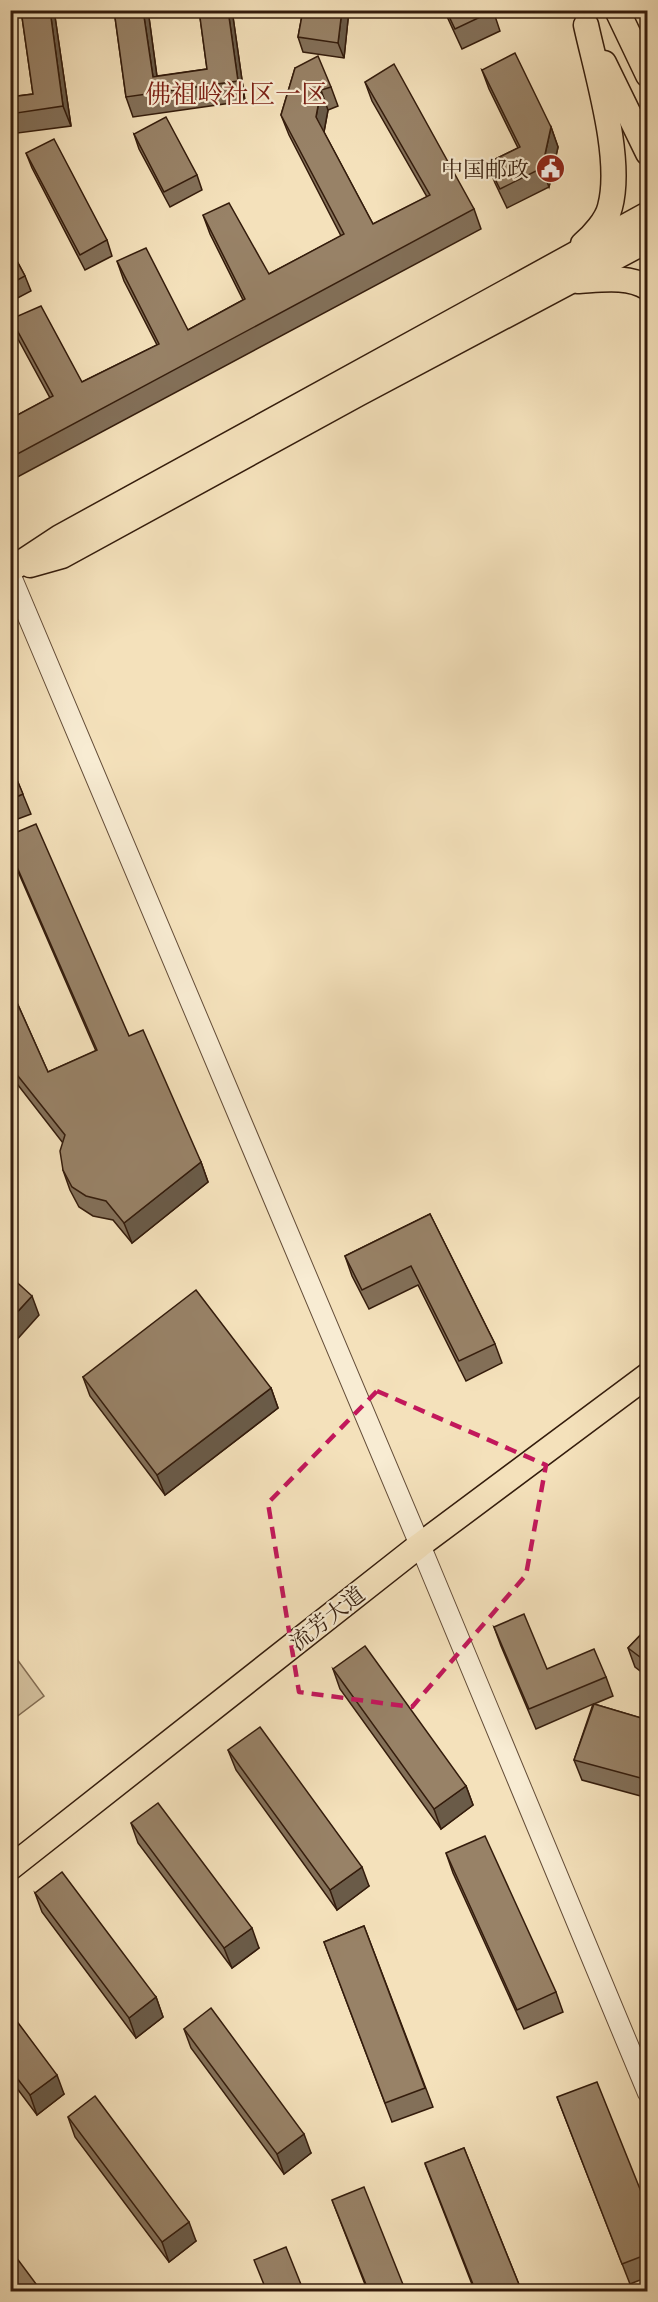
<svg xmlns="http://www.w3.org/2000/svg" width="658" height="2302" font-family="'IM FELL DW Pica','Noto Serif SC',serif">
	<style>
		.green { fill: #d3c09d; stroke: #846e54; stroke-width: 1.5 }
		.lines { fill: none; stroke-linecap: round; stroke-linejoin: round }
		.minor-casing { stroke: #644d38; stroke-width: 22 }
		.major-casing { stroke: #341c0c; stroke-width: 27 }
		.minor { stroke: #f8ecd3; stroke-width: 20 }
		.major { stroke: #f4e1bb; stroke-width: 24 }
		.wall { fill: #837059; stroke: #341c0c; stroke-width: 1.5 }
		.shaded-wall { fill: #6a5b48; stroke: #341c0c; stroke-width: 1.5 }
		.building { fill: #988267; stroke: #341c0c; stroke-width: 1.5 }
		.marked { fill: none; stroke: #c2185b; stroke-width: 4.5; stroke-dasharray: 12 8; stroke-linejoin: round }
		.labels { text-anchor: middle; stroke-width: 4.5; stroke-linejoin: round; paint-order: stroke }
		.poi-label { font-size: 22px; fill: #341c0c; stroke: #f8ecd3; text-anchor: end }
		.street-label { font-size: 22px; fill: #341c0c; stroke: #f8ecd3 }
		.quarter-label { font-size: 26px; fill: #7a1f14; stroke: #f8ecd3 }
	</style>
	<rect width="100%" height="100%" fill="#f4e1bb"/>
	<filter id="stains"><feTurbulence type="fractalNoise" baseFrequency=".00333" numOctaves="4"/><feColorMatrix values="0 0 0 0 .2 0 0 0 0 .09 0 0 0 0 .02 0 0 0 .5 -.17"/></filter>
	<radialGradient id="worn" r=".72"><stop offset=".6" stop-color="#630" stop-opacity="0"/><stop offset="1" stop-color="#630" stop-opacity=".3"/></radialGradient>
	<path class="green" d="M11,1651L44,1696L11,1721Z"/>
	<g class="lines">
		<defs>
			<path id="minor" d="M10,574L420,1545L648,2093"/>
			<g id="major">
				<path d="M617,10L648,75"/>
				<path d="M604,63L648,153"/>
				<path d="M583,244C593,236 607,220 610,207C623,159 597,75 586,25"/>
				<path d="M577,281C599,280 628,275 648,288"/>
				<path d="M30,565L62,556L358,394L648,240"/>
				<path d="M10,570L60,537L648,214"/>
				<path d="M10,1868L420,1545L648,1375"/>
			</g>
		</defs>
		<use href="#minor" class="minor-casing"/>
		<use href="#major" class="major-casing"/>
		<use href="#minor" class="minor"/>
		<use href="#major" class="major"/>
	</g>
	<g class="wall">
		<path d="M21,10H54L71,126L10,134V97L33,94Z"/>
		<path d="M114,10H148L157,76L207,69L199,10H232L245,101L133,117L126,97Z"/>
		<path d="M303,10H349L344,58L303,52L298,37Z"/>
		<path d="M444,10H493L500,31L462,49Z"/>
		<path d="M295,68L331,87L338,106L328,110L324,132L373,224L427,197L372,101L365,82L474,209L481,229L10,481V419L50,398L18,339L11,319L82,382L157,345L124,281L117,261L188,330L243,300L210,234L203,215L269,274L341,236L289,135L281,115Z"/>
		<path d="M482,70L551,127L558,147L549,187L507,208L495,183L487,163L518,148L489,89Z"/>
		<path d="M134,134L197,175L202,190L170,207L139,149Z"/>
		<path d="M26,153L107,240L112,256L85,270L32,168Z"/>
		<path d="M10,248L25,276L31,291L10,302Z"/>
		<path d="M10,763L31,814L10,822Z"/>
		<path d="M10,835L129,1036L201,1162L208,1182L132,1243L113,1220L93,1216L79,1207L70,1190L63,1170V1143L18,1085L15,1087L10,1077V987L48,1072L96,1051L10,853Z"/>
		<path d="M430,1214L495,1344L502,1363L466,1381L418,1285L369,1309L352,1276L345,1256Z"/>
		<path d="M83,1377L271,1388L278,1408L165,1495L90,1396Z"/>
		<path d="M494,1627L547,1669L606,1677L613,1696L594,1704L648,1720V1798L582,1780L574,1760L593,1704L536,1729L501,1646Z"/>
		<path d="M648,1627V1677L635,1667L628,1648Z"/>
		<path d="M333,1669L466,1786L473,1805L441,1829L340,1689Z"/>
		<path d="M228,1750L369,1886L337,1910L236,1770Z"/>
		<path d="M131,1823L259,1948L232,1968L138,1843Z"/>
		<path d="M446,1853L556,1992L563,2012L524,2029L453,1873Z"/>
		<path d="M35,1893L156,1997L163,2017L136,2038L42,1912Z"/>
		<path d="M364,1926L433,2107L392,2122L324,1942Z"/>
		<path d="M10,2012L64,2094L37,2115L10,2079Z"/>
		<path d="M184,2029L311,2153L284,2174L191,2048Z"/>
		<path d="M557,2097L648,2209V2277L630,2284Z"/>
		<path d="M68,2117L196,2241L169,2262L75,2137Z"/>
		<path d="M464,2148L522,2292H475L425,2164Z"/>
		<path d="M332,2200L406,2292H368Z"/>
	</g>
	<g class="shaded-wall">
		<path d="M50,10H54L71,126L63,106Z"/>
		<path d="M143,10H148L159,92L153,77Z"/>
		<path d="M228,10H232L245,101L238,81Z"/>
		<path d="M342,10H349L344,58L338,43Z"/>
		<path d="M321,90L328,110L323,137L316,117Z"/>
		<path d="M551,127L558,147L549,187L542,168Z"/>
		<path d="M201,1162L208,1182L132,1243L124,1223Z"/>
		<path d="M32,1296L39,1315L13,1344L10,1336V1320Z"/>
		<path d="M271,1388L278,1408L165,1495L157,1475Z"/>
		<path d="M466,1786L473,1805L441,1829L434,1809Z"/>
		<path d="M362,1867L369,1886L337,1910L330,1890Z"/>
		<path d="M252,1928L259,1948L232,1968L224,1948Z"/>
		<path d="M156,1997L163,2017L136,2038L129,2018Z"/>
		<path d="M57,2075L64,2094L37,2115L30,2095Z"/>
		<path d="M304,2134L311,2153L284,2174L277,2154Z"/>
		<path d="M189,2222L196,2241L169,2262L162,2242Z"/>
	</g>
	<g class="building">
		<path d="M21,10H50L63,106L10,114V97L33,94Z"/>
		<path d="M114,10H143L153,77L207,69L199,10H228L238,81L126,97Z"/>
		<path d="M303,10H342L338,43L298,37Z"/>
		<path d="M446,10H493V11L455,29Z"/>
		<path d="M515,53L551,127L542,168L500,189L487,163L520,147L482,70Z"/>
		<path d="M318,56L331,87L321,90L316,117L373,224L430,195L365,82L394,64L474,209L10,458V419L53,396L11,319L41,306L82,382L159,344L117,261L146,248L188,330L245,299L203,215L229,203L269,274L344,234L281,115L295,68Z"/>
		<path d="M166,117L197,175L164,192L134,134Z"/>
		<path d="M54,139L107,240L80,255L26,153Z"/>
		<path d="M10,248L25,276L10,284Z"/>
		<path d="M10,763L23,794L10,800Z"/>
		<path d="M36,824L129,1036L143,1030L201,1162L124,1223L106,1201L86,1196L72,1187L63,1170L60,1151L65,1135L10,1066V987L48,1072L97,1050L10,851V835Z"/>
		<path d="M430,1214L495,1344L459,1361L411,1266L362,1290L345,1256Z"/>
		<path d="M10,1276L32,1296L10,1320Z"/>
		<path d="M196,1290L271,1388L157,1475L83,1377Z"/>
		<path d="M524,1614L547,1669L594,1649L606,1677L529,1709L494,1627Z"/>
		<path d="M648,1627V1663L628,1648Z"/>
		<path d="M365,1646L466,1786L434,1809L333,1669Z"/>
		<path d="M594,1704L648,1720V1780L574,1760Z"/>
		<path d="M260,1727L362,1867L330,1890L228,1750Z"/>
		<path d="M158,1803L252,1928L224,1948L131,1823Z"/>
		<path d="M485,1836L556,1992L517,2010L446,1853Z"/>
		<path d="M62,1872L156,1997L129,2018L35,1893Z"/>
		<path d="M364,1926L425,2088L385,2103L324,1942Z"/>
		<path d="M211,2008L304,2134L277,2154L184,2029Z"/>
		<path d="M10,2012L57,2075L30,2095L10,2069Z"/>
		<path d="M597,2082L648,2209V2254L622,2264L557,2097Z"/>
		<path d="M95,2096L189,2222L162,2242L68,2117Z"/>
		<path d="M464,2148L520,2287L508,2292H476L425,2163Z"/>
		<path d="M364,2187L406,2292H369L332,2200Z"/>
		<path d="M286,2247L304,2292H267L254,2260Z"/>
		<path d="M10,2249L42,2292H10Z"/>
	</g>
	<path class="marked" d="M377,1391L546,1465L526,1575L412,1707L299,1692L268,1503Z"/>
	<defs>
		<symbol id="civic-disc" viewBox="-11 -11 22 22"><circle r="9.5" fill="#8f2418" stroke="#f8ecd3"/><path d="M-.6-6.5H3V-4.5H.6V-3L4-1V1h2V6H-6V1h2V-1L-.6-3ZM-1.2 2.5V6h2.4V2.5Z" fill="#fff"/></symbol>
	</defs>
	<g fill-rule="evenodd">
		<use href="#civic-disc" x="534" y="152" width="33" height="33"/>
	</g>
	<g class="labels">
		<g class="poi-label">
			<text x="529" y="177">中国邮政</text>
		</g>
		<g class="street-label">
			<text transform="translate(327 1618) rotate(-38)" y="8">流芳大道</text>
		</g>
		<g class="quarter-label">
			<text x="236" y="103">佛祖岭社区一区</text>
		</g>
	</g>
	<rect width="658" height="2302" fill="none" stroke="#f4e1bb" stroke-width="36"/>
	<rect x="12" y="12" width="634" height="2278" fill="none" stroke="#341c0c" stroke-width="3"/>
	<rect x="18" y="18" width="622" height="2266" fill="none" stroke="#341c0c" stroke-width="1.5"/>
	<rect width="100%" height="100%" filter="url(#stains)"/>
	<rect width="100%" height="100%" fill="url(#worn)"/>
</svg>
